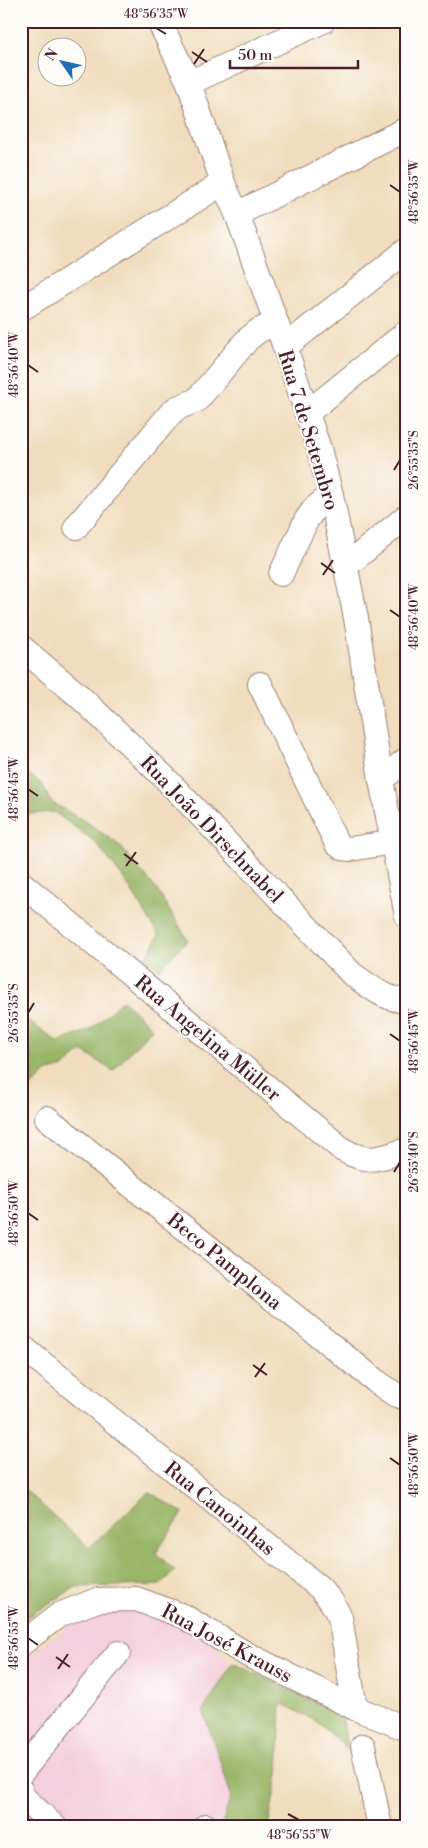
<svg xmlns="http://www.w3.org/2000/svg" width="428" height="1848" font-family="'Libre Bodoni',serif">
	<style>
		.built { fill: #f4cfdd }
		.forest { fill: #99b567; stroke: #726a49 }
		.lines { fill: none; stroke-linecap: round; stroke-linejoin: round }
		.minor-casing { stroke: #9d7e74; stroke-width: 26 }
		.minor { stroke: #fff; stroke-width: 24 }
		.ticks { fill: none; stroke: #4a1f2b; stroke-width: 2 }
		.labels { text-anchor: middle; stroke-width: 4.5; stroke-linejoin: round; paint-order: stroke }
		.street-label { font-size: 20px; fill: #4a1f2b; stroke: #fdfcf7 }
		.neatline { fill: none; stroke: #4a1f2b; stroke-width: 2 }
		.ticks-label { font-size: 12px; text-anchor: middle; fill: #4a1f2b }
	</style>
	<rect width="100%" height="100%" fill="#fdfcf7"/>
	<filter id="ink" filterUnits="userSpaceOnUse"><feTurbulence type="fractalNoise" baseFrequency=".02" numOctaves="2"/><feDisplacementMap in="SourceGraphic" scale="10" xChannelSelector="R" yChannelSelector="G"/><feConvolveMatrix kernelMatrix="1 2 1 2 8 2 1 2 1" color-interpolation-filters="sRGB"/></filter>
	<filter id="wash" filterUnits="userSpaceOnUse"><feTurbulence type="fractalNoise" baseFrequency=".0096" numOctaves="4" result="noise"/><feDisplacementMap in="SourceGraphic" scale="20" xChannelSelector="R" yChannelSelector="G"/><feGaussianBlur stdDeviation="1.12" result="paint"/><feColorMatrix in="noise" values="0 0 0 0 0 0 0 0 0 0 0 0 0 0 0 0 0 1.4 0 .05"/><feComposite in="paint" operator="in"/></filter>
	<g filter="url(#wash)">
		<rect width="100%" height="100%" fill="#f0ddbd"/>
		<path class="built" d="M140,1604L185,1623L233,1663L203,1710L231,1795L221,1827H21V1663L38,1649L67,1627L98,1612Z"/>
		<g class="forest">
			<path d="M21,769L42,784L51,802L88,823L119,845L157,890L188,940L159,969L146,958L159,935L124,879L95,842L54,812L28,814L21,819Z"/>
			<path d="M123,1000L152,1028L113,1071L82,1051L64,1067L46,1072L21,1098V1016L58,1042L90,1030Z"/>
			<path d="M21,1486L89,1548L149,1492L183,1513L156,1553L175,1571L160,1585L76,1587L22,1620Z"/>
			<path d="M233,1663L342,1714L347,1748L316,1721L281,1703L278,1774L268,1827H221L231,1795L203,1710Z"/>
		</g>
	</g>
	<g filter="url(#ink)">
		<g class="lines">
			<defs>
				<g id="minor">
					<path d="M159,21L189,83L223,183L237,214L285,347L319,449L331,495L356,618L381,780L407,916"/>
					<path d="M189,83L323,21"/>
					<path d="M237,214L407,129"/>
					<path d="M21,309L223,183"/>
					<path d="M285,347L407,250"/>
					<path d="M307,413L407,332"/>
					<path d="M76,527L171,413L177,408L197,400L247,340L258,331L276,323"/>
					<path d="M346,566L407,516"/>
					<path d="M281,574L307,519L315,508L331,495"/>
					<path d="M21,647L79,696L165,778L352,974C369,986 385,1000 407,1001"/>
					<path d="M260,684L337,844L343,848L351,849L392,842"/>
					<path d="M381,780L407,759"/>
					<path d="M21,883L343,1150C371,1165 378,1158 407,1150"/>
					<path d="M47,1118L377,1382L396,1395L407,1398"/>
					<path d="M21,1346L320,1588L331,1601L340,1617L355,1708"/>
					<path d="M21,1644L59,1615L97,1600L136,1599L183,1616L248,1655L310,1686L355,1708L407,1729"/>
					<path d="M363,1746L380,1827"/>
					<path d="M21,1773L118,1653"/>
					<path d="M21,1791L23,1797L55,1827"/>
					<path d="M205,1827L206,1826"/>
				</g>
			</defs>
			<use href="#minor" class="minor-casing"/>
			<use href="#minor" class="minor"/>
		</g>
	</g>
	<path class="ticks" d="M156,28L166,34M192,52L207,62M194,64L204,49M390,185L400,192M28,365L38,372M394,470L400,460M321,563L335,573M323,575L333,560M390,610L400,617M28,789L38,796M124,854L138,864M126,866L136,852M28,1013L34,1003M390,1034L400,1041M394,1172L400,1162M28,1213L38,1220M253,1365L267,1375M255,1377L265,1363M390,1458L400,1465M28,1638L38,1645M56,1657L70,1667M58,1669L68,1654M288,1814L299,1820"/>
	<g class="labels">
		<g class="street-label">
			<text transform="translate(309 430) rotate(73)" y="7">Rua 7 de Setembro</text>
			<text transform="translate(212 829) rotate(46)" y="7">Rua João Dirschnabel</text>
			<text transform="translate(208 1038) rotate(40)" y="7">Rua Angelina Müller</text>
			<text transform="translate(225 1261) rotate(39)" y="7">Beco Pamplona</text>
			<text transform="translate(220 1508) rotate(39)" y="7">Rua Canoinhas</text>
			<text transform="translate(227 1643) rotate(28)" y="7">Rua José Krauss</text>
		</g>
	</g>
	<rect width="428" height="1848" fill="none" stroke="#fdfcf7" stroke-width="55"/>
	<g transform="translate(62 62) rotate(304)"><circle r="24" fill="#fdfcf7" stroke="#b5a4a5"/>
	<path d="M0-4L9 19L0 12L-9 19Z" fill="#1f6fb2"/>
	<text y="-8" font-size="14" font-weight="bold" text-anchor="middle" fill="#4a1f2b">N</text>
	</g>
	<path d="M230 60v8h128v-8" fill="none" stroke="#4a1f2b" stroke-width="2.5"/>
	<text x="238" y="60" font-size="15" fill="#4a1f2b" stroke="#fdfcf7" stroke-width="4" paint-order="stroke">50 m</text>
	<rect x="28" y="28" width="372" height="1792" class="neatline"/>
	<g class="ticks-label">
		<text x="156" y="18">48°56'35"W</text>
		<text transform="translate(414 192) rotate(-90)" y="4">48°56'35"W</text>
		<text transform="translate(14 365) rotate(-90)" y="4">48°56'40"W</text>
		<text transform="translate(414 460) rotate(-90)" y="4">26°55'35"S</text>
		<text transform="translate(414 617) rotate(-90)" y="4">48°56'40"W</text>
		<text transform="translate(14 789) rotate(-90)" y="4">48°56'45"W</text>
		<text transform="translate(14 1013) rotate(-90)" y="4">26°55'35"S</text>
		<text transform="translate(414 1041) rotate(-90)" y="4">48°56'45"W</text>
		<text transform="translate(414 1162) rotate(-90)" y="4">26°55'40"S</text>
		<text transform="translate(14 1213) rotate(-90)" y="4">48°56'50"W</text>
		<text transform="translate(414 1465) rotate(-90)" y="4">48°56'50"W</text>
		<text transform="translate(14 1638) rotate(-90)" y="4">48°56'55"W</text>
		<text x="299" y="1839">48°56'55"W</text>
	</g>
</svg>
